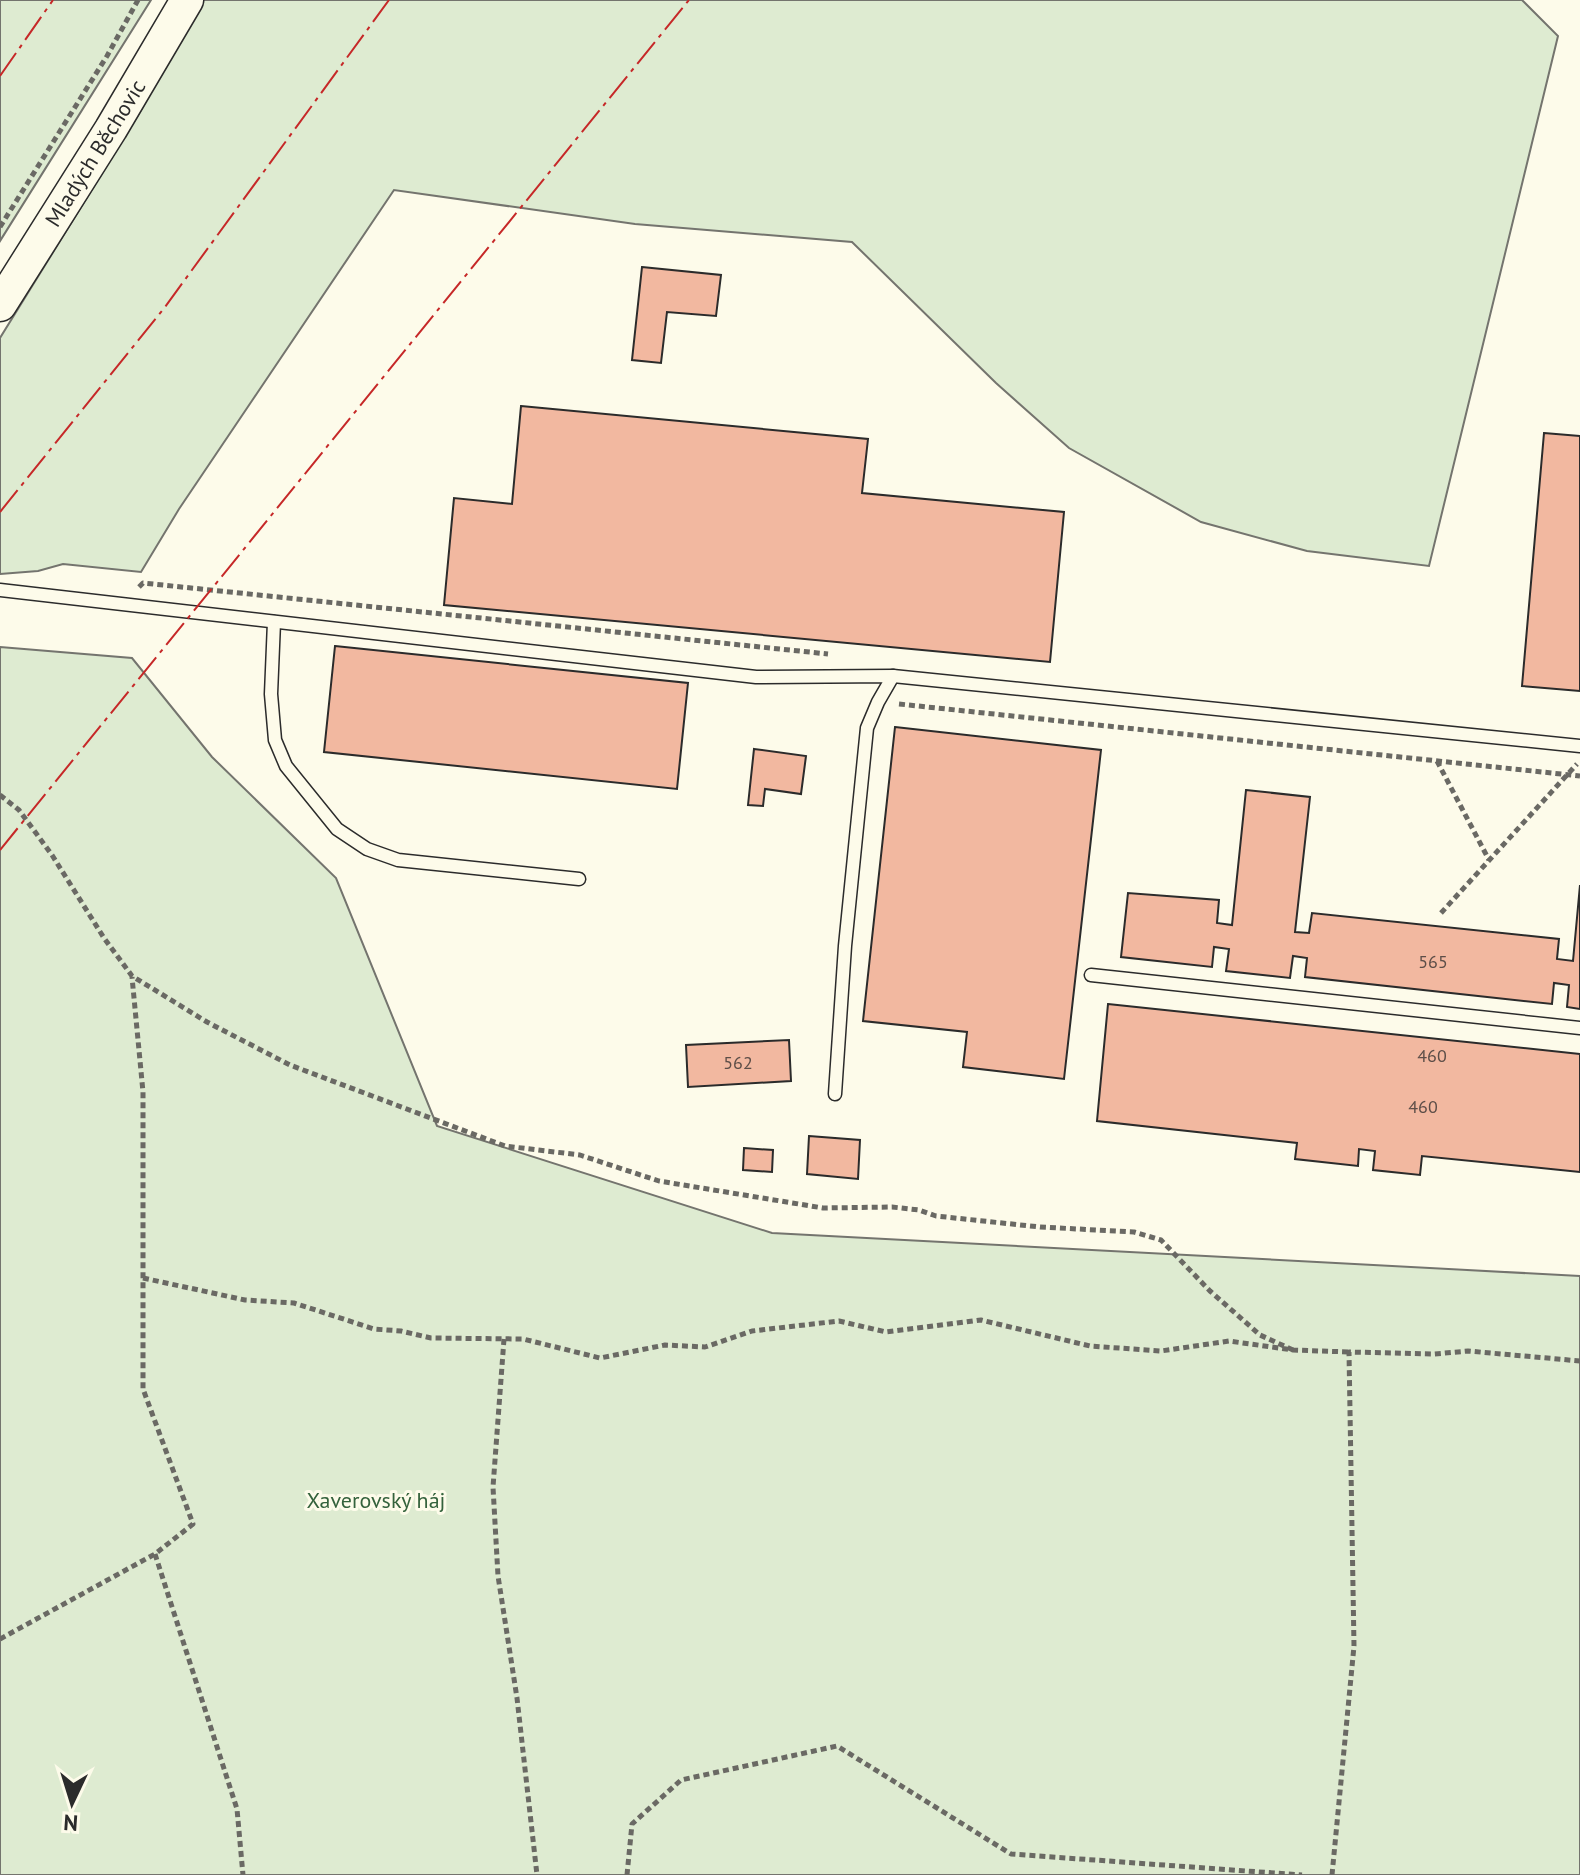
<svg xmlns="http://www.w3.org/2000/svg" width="1580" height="1875" font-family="'PT Sans',sans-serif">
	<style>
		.green { fill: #deebd1; stroke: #74746e; stroke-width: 2 }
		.building { fill: #f2b8a0; stroke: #2b2b2b; stroke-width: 2 }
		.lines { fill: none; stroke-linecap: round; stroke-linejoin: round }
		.service-casing { stroke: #2b2b2b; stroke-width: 15 }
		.tertiary-casing { stroke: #2b2b2b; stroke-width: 35 }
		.path { stroke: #6a6964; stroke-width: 5; stroke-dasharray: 6 4; stroke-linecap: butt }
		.service { stroke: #fdfbea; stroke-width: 12 }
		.tertiary { stroke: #fdfbea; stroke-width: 32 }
		.power { stroke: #c62828; stroke-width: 2; stroke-dasharray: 28 6 4 6; stroke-linecap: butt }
		.labels { text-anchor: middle; stroke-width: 6; stroke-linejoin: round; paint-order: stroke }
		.number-label { font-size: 18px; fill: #5d4e48 }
		.street-label { font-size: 22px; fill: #2b2b2b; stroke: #fdfbea }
		.park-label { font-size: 22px; fill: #34623c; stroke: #fdfbea }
	</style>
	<rect width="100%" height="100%" fill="#fdfbea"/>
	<g class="green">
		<path d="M0,0H151L0,241Z"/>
		<path d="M202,0H1522L1558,36L1429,566L1307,551L1201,522L1069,448L996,383L852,242L635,224L394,190L179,509L141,572L63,564L38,571L0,574V338L141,110Z"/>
		<path d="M0,647L132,658L212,757L336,878L437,1126L772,1233L1580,1276V1875H0Z"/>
	</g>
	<g class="building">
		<path d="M642,267L721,275L716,316L667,312L661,363L632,360Z"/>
		<path d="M521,406L868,439L862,493L1064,512L1050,662L444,605L454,498L512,504Z"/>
		<path d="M1544,433L1580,436V691L1522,686Z"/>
		<path d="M335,646L688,683L677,789L324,752Z"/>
		<path d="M895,727L1101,750L1064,1079L963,1067L967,1032L863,1021Z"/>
		<path d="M754,749L806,756L801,794L765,789L763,806L748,805Z"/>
		<path d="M1246,790L1310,797L1295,932L1309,933L1312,913L1559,939L1557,959L1573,961L1580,885V1009L1567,1007L1569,985L1554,983L1552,1004L1305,977L1307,958L1293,956L1290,978L1226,971L1229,949L1214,947L1212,967L1121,957L1128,893L1219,900L1217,923L1232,925Z"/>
		<path d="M1108,1004L1580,1054V1172L1422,1156L1420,1175L1373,1170L1375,1151L1359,1149L1358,1166L1295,1159L1297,1143L1097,1121Z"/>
		<path d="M789,1040L791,1081L688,1087L686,1045Z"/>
		<path d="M809,1136L860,1140L858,1179L807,1174Z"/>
		<path d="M744,1148L773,1150L772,1172L743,1170Z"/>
	</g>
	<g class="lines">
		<defs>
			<g id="service">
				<path d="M0,590L756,677L893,676L1580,746"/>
				<path d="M274,622L271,694L275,740L286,766L337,829L367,849L398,860L579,879"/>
				<path d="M1091,975L1580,1028"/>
				<path d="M835,1094L845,946L867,728L878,702L893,676"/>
			</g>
			<path id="tertiary" d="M0,305L111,129L187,0"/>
		</defs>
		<use href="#service" class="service-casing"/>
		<use href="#tertiary" class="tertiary-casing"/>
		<g class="path">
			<path d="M0,227L107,56L138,0"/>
			<path d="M139,587L143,583L828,654"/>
			<path d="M899,704L1580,776"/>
			<path d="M1437,761L1489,860"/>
			<path d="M0,795L19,810L52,855L104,938L132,976L207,1022L290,1065L505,1146L580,1155L659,1181L823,1208L892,1207L919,1210L936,1216L1040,1227L1134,1232L1161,1240L1210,1291L1260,1335L1293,1350"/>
			<path d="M1441,913L1577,764"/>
			<path d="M143,1278L245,1300L294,1303L374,1329L401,1331L431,1338L523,1339L600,1358L665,1345L705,1347L752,1331L839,1321L886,1332L981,1320L1090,1346L1161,1351L1229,1341L1293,1350L1349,1352"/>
			<path d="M504,1339L493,1487L498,1576L517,1698L537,1875"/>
			<path d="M155,1554L237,1809L243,1875"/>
			<path d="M0,1639L155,1554L193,1524L143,1389V1092L132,977"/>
			<path d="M627,1875L632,1824L681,1780L837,1746L1011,1854L1302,1875"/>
			<path d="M1332,1875L1354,1646L1349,1352L1434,1354L1468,1351L1580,1361"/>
		</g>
		<use href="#service" class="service"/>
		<use href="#tertiary" class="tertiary"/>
		<g class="power">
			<path d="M0,76L53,0"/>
			<path d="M0,512L165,307L389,0"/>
			<path d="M0,850L689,0"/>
		</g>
	</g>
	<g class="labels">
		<g class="number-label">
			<text x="1433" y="968">565</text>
			<text x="1432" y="1062">460</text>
			<text x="738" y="1069">562</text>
			<text x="1423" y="1113">460</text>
		</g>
		<g class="street-label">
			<text transform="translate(95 153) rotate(-58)" y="8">Mladých Běchovic</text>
		</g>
		<g class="park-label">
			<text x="376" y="1508">Xaverovský háj</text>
		</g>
	</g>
	<g transform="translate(72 1803) rotate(184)" stroke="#fdfbea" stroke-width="6" paint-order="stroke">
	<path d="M0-6L14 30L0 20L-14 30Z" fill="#2b2b2b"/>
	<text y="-12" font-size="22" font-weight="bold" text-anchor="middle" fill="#2b2b2b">N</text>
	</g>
</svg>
